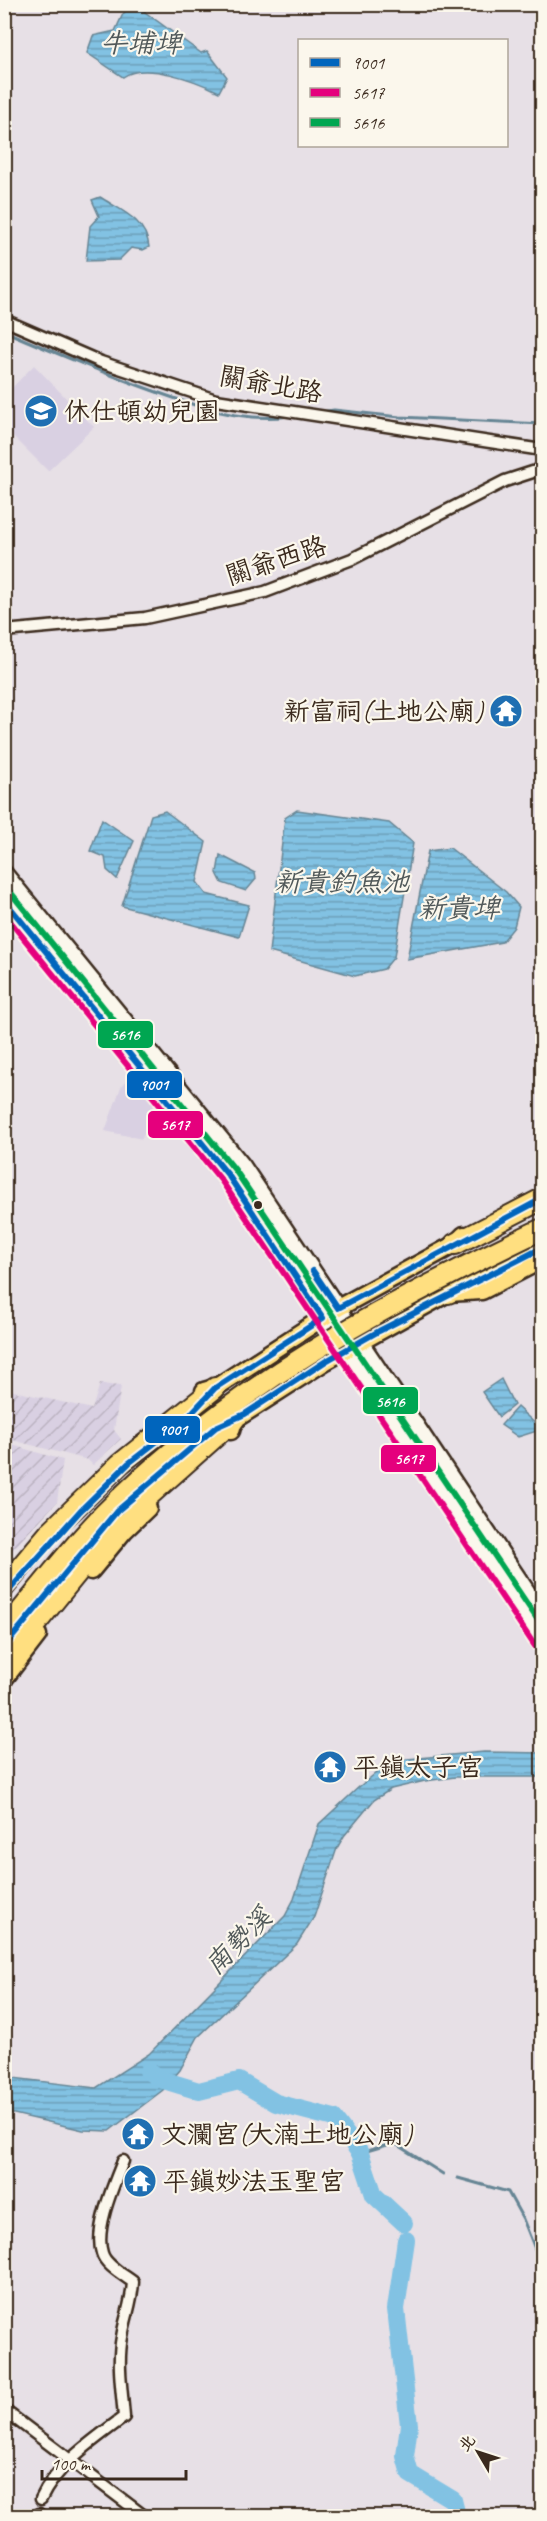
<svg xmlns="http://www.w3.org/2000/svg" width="547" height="2521" font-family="Caveat,'LXGW WenKai TC',sans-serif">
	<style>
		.built { fill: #d9d0e2 }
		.industrial { fill: url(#industrial-furrows) }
		.water { fill: url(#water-rules); stroke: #668594; stroke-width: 1.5 }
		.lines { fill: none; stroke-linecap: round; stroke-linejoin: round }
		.stream { stroke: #668594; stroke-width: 3 }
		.river { stroke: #82c2e3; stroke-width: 18 }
		.street-casing { stroke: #3b2a1e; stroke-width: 15 }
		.secondary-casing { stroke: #3b2a1e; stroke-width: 20 }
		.primary-casing { stroke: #3b2a1e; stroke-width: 21 }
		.highway-casing { stroke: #3b2a1e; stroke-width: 24 }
		.street { stroke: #fbf7ec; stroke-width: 10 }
		.secondary { stroke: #fbf7ec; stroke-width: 15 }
		.primary { stroke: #ffdf80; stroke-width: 16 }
		.highway { stroke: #ffdf80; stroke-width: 20 }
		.highway-bridge-casing { stroke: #3b2a1e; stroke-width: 24; stroke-linecap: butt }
		.highway-bridge { stroke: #ffdf80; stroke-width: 20 }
		.bus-1-casing { stroke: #fbf7ec; stroke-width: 10 }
		.bus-2-casing { stroke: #fbf7ec; stroke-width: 10 }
		.bus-3-casing { stroke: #fbf7ec; stroke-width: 10 }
		.bus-1 { stroke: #0065bd; stroke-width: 6 }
		.bus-2 { stroke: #e5007d; stroke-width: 6 }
		.bus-3 { stroke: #00a651; stroke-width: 6 }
		.bus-dot { fill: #3b2a1e; stroke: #fbf7ec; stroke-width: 2 }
		.labels { text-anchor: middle; stroke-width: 4.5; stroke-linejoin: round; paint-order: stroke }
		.street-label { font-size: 26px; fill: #3b2a1e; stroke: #fbf7ec }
		.poi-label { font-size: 26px; fill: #3b2a1e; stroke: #fbf7ec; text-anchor: start }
		.water-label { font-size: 27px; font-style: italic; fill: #505859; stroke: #fbf7ec }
		.line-badge { stroke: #fbf7ec; stroke-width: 2 }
		.badge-label { font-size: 16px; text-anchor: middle; font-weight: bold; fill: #fff }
	</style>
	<defs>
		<pattern id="industrial-furrows" width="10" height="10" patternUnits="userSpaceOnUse" patternTransform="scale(1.5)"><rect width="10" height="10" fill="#d9d0e2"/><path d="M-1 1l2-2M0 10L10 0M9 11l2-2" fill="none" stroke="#bbb3c1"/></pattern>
		<pattern id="water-rules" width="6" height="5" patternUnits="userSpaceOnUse" patternTransform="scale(1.5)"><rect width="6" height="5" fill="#82c2e3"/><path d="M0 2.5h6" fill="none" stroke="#6c9eb7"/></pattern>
	</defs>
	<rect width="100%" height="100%" fill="#e7e0e6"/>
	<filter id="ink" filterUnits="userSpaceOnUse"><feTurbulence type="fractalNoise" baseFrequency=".0167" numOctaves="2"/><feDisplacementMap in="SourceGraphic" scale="12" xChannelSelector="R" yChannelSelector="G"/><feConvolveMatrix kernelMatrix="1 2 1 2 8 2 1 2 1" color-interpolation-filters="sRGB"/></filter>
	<g filter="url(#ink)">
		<g class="built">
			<path d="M34,365L94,427L48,471L5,428V395Z"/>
			<path d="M137,1069L157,1094L142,1139L105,1131L121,1087Z"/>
		</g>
		<g class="industrial">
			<path d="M100,1384L121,1386L114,1430L121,1439L93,1465L88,1460L5,1438V1389L92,1409Z"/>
			<path d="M5,1443L63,1460L57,1502L5,1558Z"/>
		</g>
		<g class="water">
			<path d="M131,5H143L145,12L201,53L207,51L227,77L219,92C197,81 145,61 123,77L87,53L93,36L115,31L123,14Z"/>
			<path d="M100,197C120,210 146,219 149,247L143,250L131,248L119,260L86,261L90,226L99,216L92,200Z"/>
			<path d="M297,810L389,823L413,843L394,957L384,969L355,976L269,952L285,818Z"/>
			<path d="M165,811L206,842L197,882L206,894L249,905L239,937L122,906L151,815Z"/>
			<path d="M102,819L134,841L117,879L107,870L105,857L90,851Z"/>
			<path d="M450,848L506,892L519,907L514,927L502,942L407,959L428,851Z"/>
			<path d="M220,855L255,873L256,879L246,891L222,883L217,873Z"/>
			<path d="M501,1379L514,1405L499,1417L482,1392Z"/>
			<path d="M517,1407L539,1427L537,1431L518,1437L501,1425Z"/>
			<path d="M484,1752L542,1753V1777H455L425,1781L391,1789L374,1800L344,1836L337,1848L314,1917L297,1944L198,2037L180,2070L163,2090L109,2131L83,2130L5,2112V2077L96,2088L149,2054L285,1916L294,1899L319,1824L360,1786L386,1765L407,1759Z"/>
		</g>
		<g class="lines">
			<g class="stream">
				<path d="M4,331C53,352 101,372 151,390C195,406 241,423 290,416"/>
				<path d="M320,412L334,410L400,417L542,424"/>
				<path d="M360,2153L394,2143L443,2174"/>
				<path d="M458,2178L508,2192L523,2219L537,2254L542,2256"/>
			</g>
			<g class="river">
				<path d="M148,2071L160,2079L199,2091L239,2081L276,2103L334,2118L360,2153L374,2195L404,2223"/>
				<path d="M406,2240L396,2309L409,2425L405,2456L410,2474L453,2500L457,2516"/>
			</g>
			<defs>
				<g id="street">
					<path d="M4,320L101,362L216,400L542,450"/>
					<path d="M4,631L145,618L265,592L352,559L505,481L542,469"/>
					<path d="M4,2410L144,2516"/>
					<path d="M41,2499C57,2464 94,2440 124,2417C122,2391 117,2363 122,2337C125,2318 132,2302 133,2282C124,2275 105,2265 102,2253C94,2229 114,2184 123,2161"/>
					<path d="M38,2516L39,2514"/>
				</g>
				<g id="secondary">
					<path d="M4,873L242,1165L542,1614"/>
					<path d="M4,899L228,1175L542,1641"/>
				</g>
				<g id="primary">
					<path d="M204,1391L215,1388L338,1308L455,1244L464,1235"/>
					<path d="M231,1431L234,1420L326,1361L448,1293L482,1291L542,1260"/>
					<path d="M91,1571L124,1531L148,1508"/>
					<path d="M4,1679L38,1635"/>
				</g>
				<g id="highway">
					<path d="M455,1244L542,1199"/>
					<path d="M448,1293L542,1248"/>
					<path d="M4,1587L51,1531L120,1464L215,1388"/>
					<path d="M4,1663L116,1525L234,1420"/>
				</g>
			</defs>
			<use href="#street" class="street-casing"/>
			<use href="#secondary" class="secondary-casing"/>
			<use href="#primary" class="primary-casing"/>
			<use href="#highway" class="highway-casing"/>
			<use href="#street" class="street"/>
			<use href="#secondary" class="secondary"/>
			<use href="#primary" class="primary"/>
			<use href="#highway" class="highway"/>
			<defs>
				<path id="highway-bridge" d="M4,1632C37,1592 68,1551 104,1514C230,1387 383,1305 542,1229"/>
			</defs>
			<use href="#highway-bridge" class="highway-bridge-casing"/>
			<use href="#highway-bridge" class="highway-bridge"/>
			<defs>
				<g id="bus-1">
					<path d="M4,900L228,1175L323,1318L215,1388L186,1419L129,1463L80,1511L4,1596"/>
					<path d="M313,1271L338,1308L542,1199"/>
					<path d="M4,1647L117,1511L216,1427L245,1414L326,1361L379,1331L542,1248"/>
				</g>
				<path id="bus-2" d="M4,914L221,1180L535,1646"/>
				<path id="bus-3" d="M11,893L235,1170L542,1626"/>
			</defs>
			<use href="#bus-1" class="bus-1-casing"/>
			<use href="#bus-2" class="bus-2-casing"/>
			<use href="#bus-3" class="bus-3-casing"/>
			<use href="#bus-1" class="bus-1"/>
			<use href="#bus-2" class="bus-2"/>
			<use href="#bus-3" class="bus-3"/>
		</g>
	</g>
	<defs>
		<symbol id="school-disc" viewBox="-11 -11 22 22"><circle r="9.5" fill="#1f6fb2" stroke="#fbf7ec"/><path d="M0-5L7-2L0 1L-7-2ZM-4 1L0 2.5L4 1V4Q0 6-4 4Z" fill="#fff"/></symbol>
		<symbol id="temple-disc" viewBox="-11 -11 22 22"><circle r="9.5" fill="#1f6fb2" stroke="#fbf7ec"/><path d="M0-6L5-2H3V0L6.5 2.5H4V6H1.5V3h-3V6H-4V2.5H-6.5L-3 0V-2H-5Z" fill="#fff"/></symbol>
	</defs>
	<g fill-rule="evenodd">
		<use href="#school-disc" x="22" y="392" width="38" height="38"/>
		<use href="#temple-disc" x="487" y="692" width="38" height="38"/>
		<use href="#temple-disc" x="311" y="1748" width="38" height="38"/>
		<use href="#temple-disc" x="119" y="2115" width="38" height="38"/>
		<use href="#temple-disc" x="121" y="2162" width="38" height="38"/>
	</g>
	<circle class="bus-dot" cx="258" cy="1205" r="5"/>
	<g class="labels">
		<g class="street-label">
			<text transform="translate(271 384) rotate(10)" y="9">關爺北路</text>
			<text transform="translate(276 560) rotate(-18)" y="9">關爺西路</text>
		</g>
		<g class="poi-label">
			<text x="64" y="420">休仕頓幼兒園</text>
			<text x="483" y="720" text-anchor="end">新富祠(土地公廟)</text>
			<text x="353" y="1776">平鎮太子宮</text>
			<text x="161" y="2143">文瀾宮(大湳土地公廟)</text>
			<text x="163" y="2190">平鎮妙法玉聖宮</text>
		</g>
		<g class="water-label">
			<text x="141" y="52">牛埔埤</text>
			<text x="342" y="891">新貴釣魚池</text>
			<text x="459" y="917">新貴埤</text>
			<text transform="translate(238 1941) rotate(-45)" y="9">南勢溪</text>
		</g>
	</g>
	<g class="line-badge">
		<rect x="97" y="1020" width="57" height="29" rx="6" fill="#00a651"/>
		<rect x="126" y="1070" width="57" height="29" rx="6" fill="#0065bd"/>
		<rect x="147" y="1110" width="57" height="29" rx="6" fill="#e5007d"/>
		<rect x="362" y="1386" width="57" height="29" rx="6" fill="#00a651"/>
		<rect x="144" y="1415" width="57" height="29" rx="6" fill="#0065bd"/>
		<rect x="380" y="1444" width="57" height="29" rx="6" fill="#e5007d"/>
	</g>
	<g class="badge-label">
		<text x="125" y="1040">5616</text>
		<text x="154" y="1090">9001</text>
		<text x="175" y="1130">5617</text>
		<text x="390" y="1407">5616</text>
		<text x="173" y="1435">9001</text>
		<text x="409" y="1464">5617</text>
	</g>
	<rect width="547" height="2521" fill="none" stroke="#fbf7ec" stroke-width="24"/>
	<rect x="12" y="12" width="523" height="2497" fill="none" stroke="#3b2a1e" stroke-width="2" filter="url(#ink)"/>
	<rect x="298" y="39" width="210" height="108" fill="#fbf7ec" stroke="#aea59a" stroke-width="1.5"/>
	<rect x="310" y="58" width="30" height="9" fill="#0065bd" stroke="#aea59a" stroke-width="1.5"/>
	<text x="352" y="69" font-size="18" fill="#3b2a1e">9001</text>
	<rect x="310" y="88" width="30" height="9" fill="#e5007d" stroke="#aea59a" stroke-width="1.5"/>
	<text x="352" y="99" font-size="18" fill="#3b2a1e">5617</text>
	<rect x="310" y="118" width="30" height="9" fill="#00a651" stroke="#aea59a" stroke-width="1.5"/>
	<text x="352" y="129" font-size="18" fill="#3b2a1e">5616</text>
	<g transform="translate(478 2452) rotate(309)" stroke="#fbf7ec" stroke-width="4.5" paint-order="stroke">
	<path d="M0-4.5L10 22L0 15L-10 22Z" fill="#3b2a1e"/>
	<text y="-9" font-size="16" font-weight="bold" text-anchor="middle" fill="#3b2a1e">北</text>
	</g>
	<path d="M42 2470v9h144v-9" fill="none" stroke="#3b2a1e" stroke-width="3"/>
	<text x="51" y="2470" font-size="18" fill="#3b2a1e" stroke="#fbf7ec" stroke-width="4.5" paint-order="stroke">100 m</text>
</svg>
